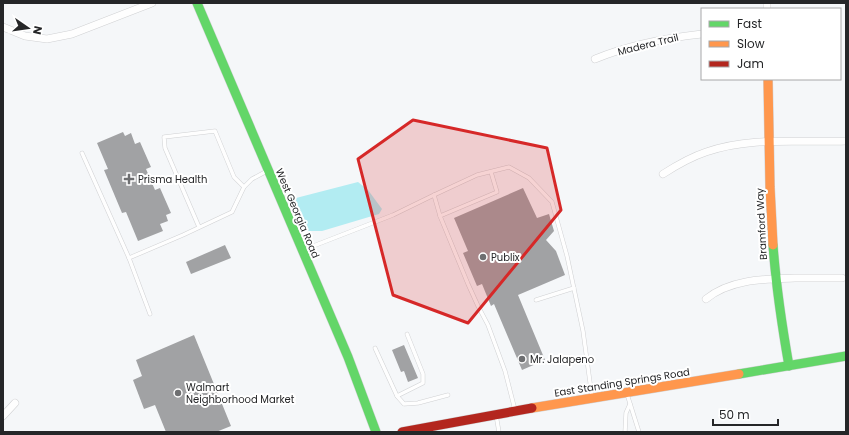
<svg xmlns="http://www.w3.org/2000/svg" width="849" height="435" font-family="Poppins,sans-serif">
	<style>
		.water { fill: #b2ecf2 }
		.building { fill: #a1a2a4 }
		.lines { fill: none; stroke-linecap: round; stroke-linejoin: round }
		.lane-casing { stroke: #d0d1d3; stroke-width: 4.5 }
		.street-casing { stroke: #d0d1d3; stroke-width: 8 }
		.fast-casing { stroke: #d0d1d3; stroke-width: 10 }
		.slow-casing { stroke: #d0d1d3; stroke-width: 10 }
		.jam-casing { stroke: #d0d1d3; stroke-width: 10 }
		.lane { stroke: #fefefe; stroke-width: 3.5 }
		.street { stroke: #fefefe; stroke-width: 7 }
		.fast { stroke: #63d668; stroke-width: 9 }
		.slow { stroke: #ff974d; stroke-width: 9 }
		.jam { stroke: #b3261e; stroke-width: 9 }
		.marked { fill: #d62828; fill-opacity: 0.2; stroke: #d62828; stroke-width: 3; stroke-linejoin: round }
		.poi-dot { fill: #6e6f71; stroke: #fff; stroke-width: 1.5 }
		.labels { text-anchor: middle; stroke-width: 4; stroke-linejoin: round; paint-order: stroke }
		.street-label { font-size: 10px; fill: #252628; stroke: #fff }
		.poi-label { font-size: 10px; fill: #252628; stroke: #fff; text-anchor: start }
	</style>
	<rect width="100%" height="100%" fill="#f5f7f9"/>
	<path class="water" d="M358,182L368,190L382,209L379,214L322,231H308L294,201L296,198Z"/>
	<g class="building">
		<path d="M123,132L125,136L131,133L135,144L140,142L151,167L146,169L155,190L160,188L171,213L166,215L168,221L160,224L163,231L138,241L126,212L122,213L104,170L108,169L97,143Z"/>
		<path d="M523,188L537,218L549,214L554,231L546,240L556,251L565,275L518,295L545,360L522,370L494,304L491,306L482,284L477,286L463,253L468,251L454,218Z"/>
		<path d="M225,245L231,258L191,274L186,262Z"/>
		<path d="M194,335L231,426L216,432H166L155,405L144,409L133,380L142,376L136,360Z"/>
		<path d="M404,345L418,378L408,382L404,371L401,372L392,350Z"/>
	</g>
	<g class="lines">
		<defs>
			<g id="lane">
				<path d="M82,153L129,258"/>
				<path d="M434,195L440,216L468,284L478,306L488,325L505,371L515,410"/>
				<path d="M440,216L497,192L491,172"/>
				<path d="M199,227L165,148L164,137L215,131L234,177L244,187"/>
				<path d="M303,250L393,215L434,195L477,175L509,167L529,178L552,202L567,256L583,331L592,397"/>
				<path d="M536,300L574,288"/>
				<path d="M150,314L129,258L183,235L232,212L244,187L252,179L267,171"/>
				<path d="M375,348L397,396L404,404L418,403L448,395"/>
				<path d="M627,394L639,432"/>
				<path d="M397,396L423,383V374L407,334"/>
				<path d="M496,415L499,432"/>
				<path d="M625,432L626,413L630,404"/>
			</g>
			<g id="street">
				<path d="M767,3V9"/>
				<path d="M3,27L25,36L47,39L72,34L152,3"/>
				<path d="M595,59C629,45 665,38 702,34"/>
				<path d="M663,174C677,165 691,157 706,152C751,136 800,143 846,141"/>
				<path d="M706,299C730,279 765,279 795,278C811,278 826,278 842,278"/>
				<path d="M3,416L15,403"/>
			</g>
			<g id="fast">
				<path d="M197,3L348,357L376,432"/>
				<path d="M773,245C776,286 782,326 789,366"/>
				<path d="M739,374L846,356"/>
			</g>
			<g id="slow">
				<path d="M768,79L770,187L773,245"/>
				<path d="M532,408L739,374"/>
			</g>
			<path id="jam" d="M402,432L532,408"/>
		</defs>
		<use href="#lane" class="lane-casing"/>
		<use href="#street" class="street-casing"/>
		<use href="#fast" class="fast-casing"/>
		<use href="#slow" class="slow-casing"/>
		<use href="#jam" class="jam-casing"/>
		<use href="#lane" class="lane"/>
		<use href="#street" class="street"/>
		<use href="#fast" class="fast"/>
		<use href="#slow" class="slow"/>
		<use href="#jam" class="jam"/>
	</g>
	<path class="marked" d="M413,120L547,148L561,210L468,323L393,295L358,159Z"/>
	<g class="poi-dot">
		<path d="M127 173h4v4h4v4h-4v4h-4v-4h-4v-4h4z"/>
		<circle cx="483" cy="257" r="4"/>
		<circle cx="522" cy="359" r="4"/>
		<circle cx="178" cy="393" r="4"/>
	</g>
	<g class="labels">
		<g class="street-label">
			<text transform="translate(648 44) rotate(-14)" y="4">Madera Trail</text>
			<text transform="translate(298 213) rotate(67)" y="4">West Georgia Road</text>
			<text transform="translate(761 224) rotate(-93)" y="4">Bramford Way</text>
			<text transform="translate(622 382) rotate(-9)" y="4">East Standing Springs Road</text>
		</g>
		<g class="poi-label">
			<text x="138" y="183">Prisma Health</text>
			<text x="491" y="261">Publix</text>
			<text x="530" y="363">Mr. Jalapeno</text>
			<text x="186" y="391">Walmart<tspan x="186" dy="12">Neighborhood Market</tspan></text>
		</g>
	</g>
	<rect width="849" height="435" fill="none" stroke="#252628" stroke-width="8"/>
	<rect x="701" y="8" width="140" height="72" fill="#ffffff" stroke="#a8a8a9"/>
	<rect x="709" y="21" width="20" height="6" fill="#63d668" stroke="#a8a8a9"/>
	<text x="737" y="28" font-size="12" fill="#252628">Fast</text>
	<rect x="709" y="41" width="20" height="6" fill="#ff974d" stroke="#a8a8a9"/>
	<text x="737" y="48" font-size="12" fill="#252628">Slow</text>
	<rect x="709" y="61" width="20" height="6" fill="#b3261e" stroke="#a8a8a9"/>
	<text x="737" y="68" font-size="12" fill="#252628">Jam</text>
	<g transform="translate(28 28) rotate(103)" stroke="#ffffff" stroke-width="3" paint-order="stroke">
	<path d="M0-3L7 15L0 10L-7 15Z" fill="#252628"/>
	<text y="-6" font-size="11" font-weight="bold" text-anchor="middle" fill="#252628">N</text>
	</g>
	<path d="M713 419v6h65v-6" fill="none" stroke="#252628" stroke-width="2"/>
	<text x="719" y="419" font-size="12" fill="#252628" stroke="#ffffff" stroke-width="3" paint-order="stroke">50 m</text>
</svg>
